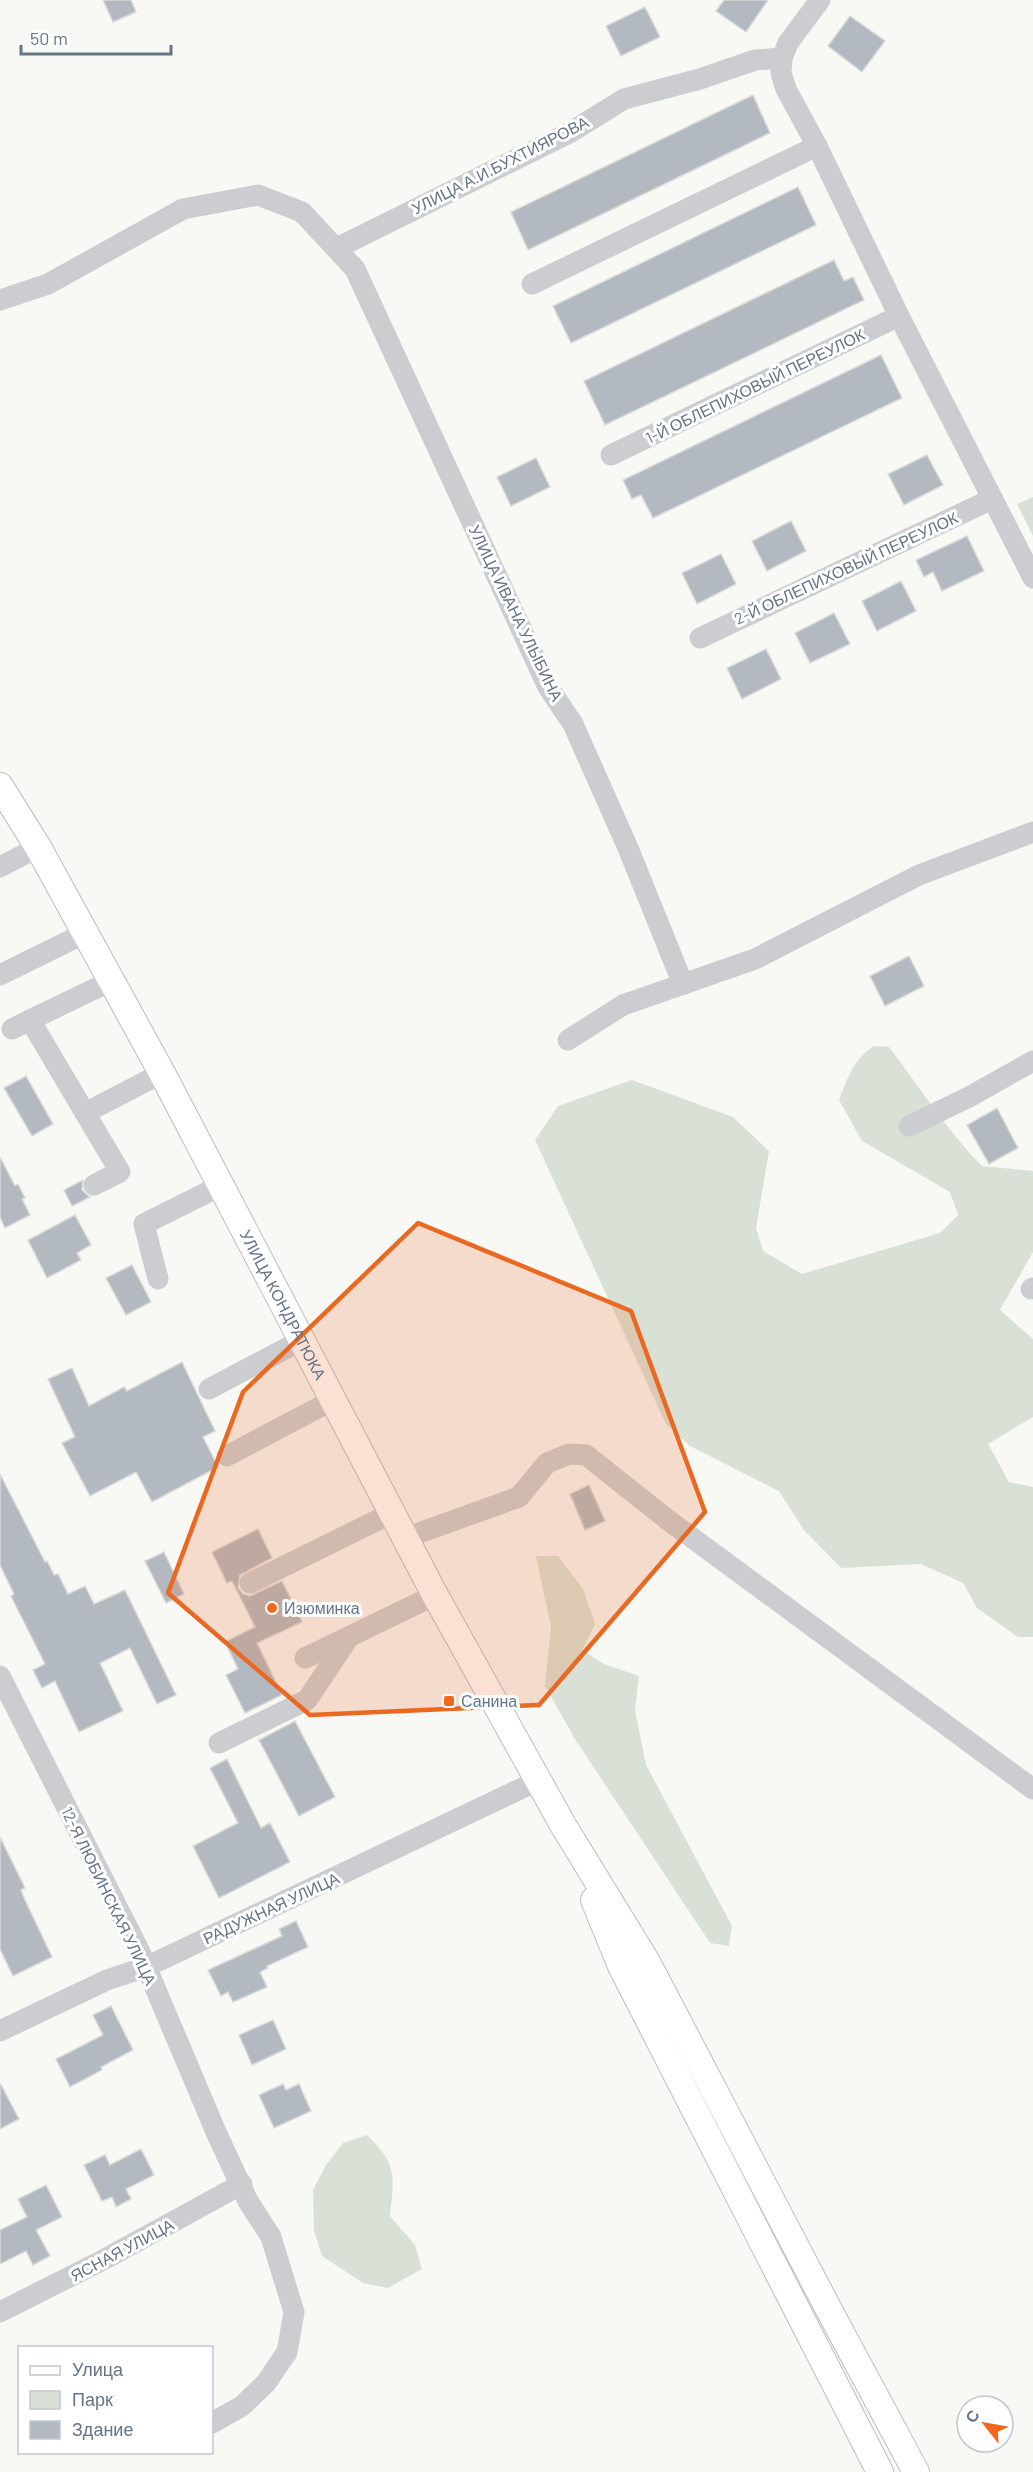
<svg xmlns="http://www.w3.org/2000/svg" width="1033" height="2472" font-family="Barlow,sans-serif">
	<style>
		.green { fill: #d9e1d6 }
		.building { fill: #b3b9c0; stroke: #dadad8; stroke-width: 1.5 }
		.lines { fill: none; stroke-linecap: round; stroke-linejoin: round }
		.major-casing { stroke: #bbbec3; stroke-width: 28 }
		.minor { stroke: #cbcdd1; stroke-width: 21 }
		.major { stroke: #fff; stroke-width: 26 }
		.marked { fill: #ea6922; fill-opacity: 0.2; stroke: #ea6922; stroke-width: 4.5; stroke-linejoin: round }
		.poi-dot { fill: #f1681d; stroke: #fff; stroke-width: 2 }
		.labels { text-anchor: middle; stroke-width: 6; stroke-linejoin: round; paint-order: stroke }
		.street-label { font-size: 16px; fill: #657489; stroke: #fff }
		.poi-label { font-size: 16px; fill: #657489; stroke: #fff; text-anchor: start }
	</style>
	<rect width="100%" height="100%" fill="#f8f8f5"/>
	<g class="green">
		<path d="M1033,497V536L1017,504Z"/>
		<path d="M874,1046L889,1047C920,1087 946,1130 982,1166L1033,1171V1252L1000,1310L1033,1339V1417L988,1444L1009,1482L1033,1487V1637H1018L977,1608L963,1583L921,1564L841,1568L804,1530L779,1491L690,1446L666,1424L535,1140L558,1106L632,1080L733,1117L769,1151L756,1228L763,1251L802,1274L940,1233L958,1215L950,1192L862,1141L839,1100C847,1080 854,1057 874,1046Z"/>
		<path d="M536,1556H558L583,1589L595,1624L582,1650L604,1664L639,1676L635,1710L646,1765L732,1926L729,1946L710,1943L575,1739L545,1686L551,1627Z"/>
		<path d="M367,2135C398,2165 394,2176 390,2216L415,2245L422,2269L388,2288L363,2283L322,2256L314,2231L313,2190L326,2165L343,2143Z"/>
	</g>
	<g class="building">
		<path d="M103,0H131L136,12L113,22Z"/>
		<path d="M724,0H768L746,32L716,11Z"/>
		<path d="M645,7L660,37L621,56L606,26Z"/>
		<path d="M850,16L885,41L862,72L828,46Z"/>
		<path d="M753,95L770,133L528,250L511,212Z"/>
		<path d="M798,187L816,225L571,343L553,306Z"/>
		<path d="M834,260L844,281L853,277L864,300L605,425L584,381Z"/>
		<path d="M881,355L902,398L653,518L641,495L632,499L623,480Z"/>
		<path d="M927,455L943,485L904,505L888,474Z"/>
		<path d="M536,458L550,487L511,506L497,477Z"/>
		<path d="M791,521L806,551L767,571L752,541Z"/>
		<path d="M967,536L984,571L942,591L933,572L924,577L916,560Z"/>
		<path d="M721,554L736,584L697,604L682,573Z"/>
		<path d="M901,581L916,611L877,631L862,601Z"/>
		<path d="M834,613L850,644L810,663L795,633Z"/>
		<path d="M766,649L781,679L742,699L727,668Z"/>
		<path d="M909,956L924,986L885,1006L870,976Z"/>
		<path d="M26,1076L53,1124L32,1136L4,1088Z"/>
		<path d="M997,1108L1018,1148L989,1164L967,1125Z"/>
		<path d="M0,1157L15,1186L18,1184L25,1198L22,1199L30,1215L5,1228L0,1217Z"/>
		<path d="M83,1180L82,1190L90,1197L72,1206L64,1190Z"/>
		<path d="M75,1215L91,1245L77,1253L81,1260L47,1278L28,1240Z"/>
		<path d="M132,1265L151,1302L126,1315L106,1278Z"/>
		<path d="M182,1362L215,1431L203,1437L218,1467L152,1502L136,1472L90,1496L62,1443L75,1437L48,1379L72,1368L89,1406L124,1387L127,1391Z"/>
		<path d="M0,1474L45,1562L47,1561L54,1575L58,1574L68,1594L85,1586L94,1604L125,1590L176,1695L157,1704L130,1648L100,1663L123,1711L79,1732L55,1681L42,1688L33,1670L45,1664L11,1596L14,1594L0,1565Z"/>
		<path d="M589,1485L605,1521L585,1530L570,1494Z"/>
		<path d="M258,1529L272,1558L240,1575L238,1588L243,1594L250,1596L282,1581L302,1622L257,1643L282,1695L245,1713L226,1675L238,1669L225,1642L255,1627L232,1581L227,1583L212,1552Z"/>
		<path d="M164,1552L184,1594L166,1603L145,1561Z"/>
		<path d="M295,1721L335,1797L299,1816L259,1740Z"/>
		<path d="M227,1759L261,1828L270,1823L290,1862L219,1898L193,1846L238,1823L210,1768Z"/>
		<path d="M0,1837L25,1888L21,1890L24,1898L52,1957L13,1976L0,1949Z"/>
		<path d="M296,1921L308,1947L267,1966L268,1968L260,1972L267,1987L233,2002L228,1992L221,1996L208,1970L282,1936L279,1929Z"/>
		<path d="M111,2006L133,2050L101,2067L102,2070L70,2087L56,2059L103,2035L93,2015Z"/>
		<path d="M273,2020L286,2049L252,2065L239,2035Z"/>
		<path d="M0,2083L19,2119L0,2129Z"/>
		<path d="M283,2084L286,2090L299,2084L311,2111L274,2128L259,2095Z"/>
		<path d="M141,2149L154,2175L126,2189L131,2199L116,2207L112,2197L102,2201L84,2165L105,2155L110,2165Z"/>
		<path d="M46,2185L62,2217L36,2230L50,2256L33,2265L26,2251L0,2264V2230L27,2217L18,2199Z"/>
	</g>
	<g class="lines">
		<defs>
			<g id="major">
				<path id="s1" d="M0,786L38,847L162,1073L435,1595L563,1825L647,1962L828,2308L916,2472"/>
				<path d="M594,1900L621,1966L880,2472"/>
			</g>
		</defs>
		<use href="#major" class="major-casing"/>
		<g class="minor">
			<path d="M820,0L788,43L782,58L781,73L786,89L817,146L899,316L1033,578"/>
			<path d="M337,248L571,132L624,99L700,79L755,60L782,58"/>
			<path d="M532,284L817,146"/>
			<path d="M0,300L48,284L183,209L258,195L302,212L355,269L548,687L573,724L628,848L683,984"/>
			<path d="M611,455L899,316"/>
			<path d="M700,638L992,499"/>
			<path d="M0,867L38,847"/>
			<path d="M0,975L85,933"/>
			<path d="M30,1020L111,981"/>
			<path d="M12,1029L30,1020L120,1172L94,1185"/>
			<path d="M568,1040L623,1005L755,959L919,875L1033,832"/>
			<path d="M85,1113L162,1073"/>
			<path d="M909,1126L969,1097L1033,1061"/>
			<path d="M158,1279L144,1224L222,1185"/>
			<path d="M1031,1289L1033,1288"/>
			<path d="M209,1389L302,1340"/>
			<path d="M227,1456L333,1400"/>
			<path d="M405,1538L519,1497L547,1463L569,1454L586,1455L668,1520L1033,1789"/>
			<path d="M250,1583L392,1513"/>
			<path d="M305,1658L435,1595"/>
			<path d="M0,1676L140,1952L216,2132L248,2201L271,2237L294,2312L287,2352L266,2383L242,2406L212,2423"/>
			<path d="M219,1743L307,1700L349,1637"/>
			<path d="M0,2031L107,1980L146,1967L539,1780"/>
			<path d="M0,2312L103,2260L242,2184"/>
		</g>
		<use href="#major" class="major"/>
	</g>
	<path class="marked" d="M418,1223L631,1311L705,1512L539,1705L310,1715L168,1593L243,1392Z"/>
	<g class="poi-dot">
		<circle cx="272" cy="1608" r="6"/>
		<rect x="443" y="1695" width="12" height="12" rx="3"/>
	</g>
	<g class="labels">
		<g class="street-label">
			<text transform="translate(500 165) rotate(-27)" y="6">УЛИЦА А.И.БУХТИЯРОВА</text>
			<text transform="translate(755 386) rotate(-26)" y="6">1-Й ОБЛЕПИХОВЫЙ ПЕРЕУЛОК</text>
			<text transform="translate(846 568) rotate(-25)" y="6">2-Й ОБЛЕПИХОВЫЙ ПЕРЕУЛОК</text>
			<text transform="translate(516 613) rotate(64)" y="6">УЛИЦА ИВАНА УЛЫБИНА</text>
			<text dy="6" stroke="none"><textPath href="#s1" startOffset="591">УЛИЦА КОНДРАТЮКА</textPath></text>
			<text transform="translate(109 1896) rotate(64)" y="6">12-Я ЛЮБИНСКАЯ УЛИЦА</text>
			<text transform="translate(271 1908) rotate(-25)" y="6">РАДУЖНАЯ УЛИЦА</text>
			<text transform="translate(122 2250) rotate(-28)" y="6">ЯСНАЯ УЛИЦА</text>
		</g>
		<g class="poi-label">
			<text x="284" y="1614">Изюминка</text>
			<text x="461" y="1707">Санина</text>
		</g>
	</g>
	<rect x="18" y="2346" width="195" height="108" fill="#ffffff" stroke="#c1c7d0" stroke-width="1.5"/>
	<rect x="30" y="2366" width="30" height="9" fill="#ffffff" stroke="#c1c7d0" stroke-width="1.5"/>
	<text x="72" y="2376" font-size="18" fill="#657489">Улица</text>
	<rect x="30" y="2391" width="30" height="18" fill="#d9e1d6" stroke="#c1c7d0" stroke-width="1.5"/>
	<text x="72" y="2406" font-size="18" fill="#657489">Парк</text>
	<rect x="30" y="2421" width="30" height="18" fill="#b3b9c0" stroke="#c1c7d0" stroke-width="1.5"/>
	<text x="72" y="2436" font-size="18" fill="#657489">Здание</text>
	<g transform="translate(985 2424) rotate(301)"><circle r="28" fill="#ffffff" stroke="#c1c7d0" stroke-width="1.5"/>
	<path d="M0-4.5L10 22L0 15L-10 22Z" fill="#f1681d"/>
	<text y="-9" font-size="16" font-weight="bold" text-anchor="middle" fill="#657489">С</text>
	</g>
	<path d="M21 45v9h150v-9" fill="none" stroke="#657489" stroke-width="3"/>
	<text x="30" y="45" font-size="18" fill="#657489" stroke="#ffffff" stroke-width="4.5" paint-order="stroke">50 m</text>
</svg>
